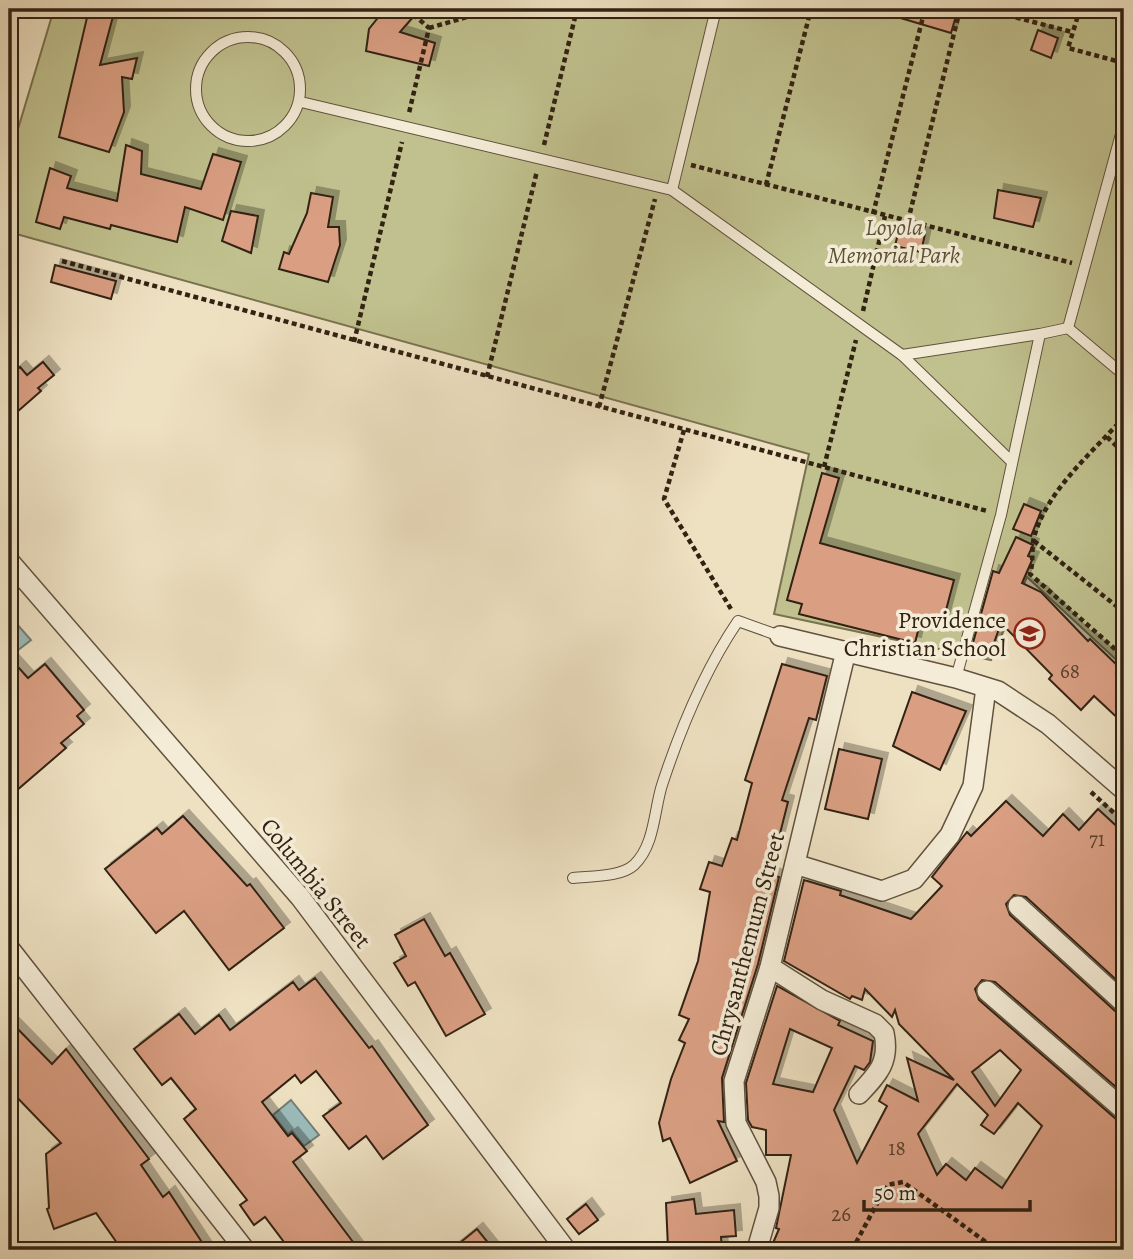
<svg xmlns="http://www.w3.org/2000/svg" width="1133" height="1259" font-family="Alegreya,serif">
	<style>
		.green { fill: #c0c18e; stroke: #797250; stroke-width: 2 }
		.water { fill: #9bbcbb; stroke: #717e77; stroke-width: 2 }
		.building { fill: #da9f83; stroke: #322212; stroke-width: 2; fill-rule: evenodd; filter: url(#shadow) }
		.lines { fill: none; stroke-linecap: round; stroke-linejoin: round }
		.lane-casing { stroke: #61523e; stroke-width: 12 }
		.street-casing { stroke: #61523e; stroke-width: 22 }
		.path { stroke: #322212; stroke-width: 4.5; stroke-dasharray: 5 3.5; stroke-linecap: butt }
		.lane { stroke: #f4ecd7; stroke-width: 10 }
		.street { stroke: #f4ecd7; stroke-width: 19 }
		.labels { text-anchor: middle; stroke-width: 7; stroke-linejoin: round; paint-order: stroke }
		.number-label { font-size: 21px; fill: #5c412e }
		.park-label { font-size: 24px; font-style: italic; fill: #5d5237; stroke: #f4ecd7 }
		.poi-label { font-size: 24px; fill: #322212; stroke: #f4ecd7; text-anchor: end }
		.street-label { font-size: 24px; fill: #322212; stroke: #f4ecd7 }
	</style>
	<defs>
		<filter id="shadow"><feDropShadow dx="6" dy="-6" stdDeviation="0" flood-color="#0004"/></filter>
	</defs>
	<rect width="100%" height="100%" fill="#eee1c2"/>
	<filter id="stains"><feTurbulence type="fractalNoise" baseFrequency=".00286" numOctaves="4"/><feColorMatrix values="0 0 0 0 .2 0 0 0 0 .09 0 0 0 0 .02 0 0 0 .5 -.17"/></filter>
	<radialGradient id="worn" r=".72"><stop offset=".6" stop-color="#630" stop-opacity="0"/><stop offset="1" stop-color="#630" stop-opacity=".3"/></radialGradient>
	<path class="green" d="M54,9H1124V667L1027,577L991,660L774,614L809,454L9,232V159Z"/>
	<g class="water">
		<path d="M9,615L31,640L17,651L9,642Z"/>
		<path d="M291,1100L319,1135L304,1146L292,1131L288,1134L273,1115Z"/>
	</g>
	<g class="building">
		<path d="M89,9H115L100,65L137,58L132,79L122,77L124,112L109,152L59,137Z"/>
		<path d="M385,9H403L413,17L400,32L435,43L429,66L366,51L369,29Z"/>
		<path d="M888,9H958L951,33L887,14Z"/>
		<path d="M1038,30L1058,38L1051,58L1031,50Z"/>
		<path d="M126,145L142,151L141,174L201,189L213,154L241,162L223,220L185,207L177,242L111,225L110,229L64,217L60,229L36,222L50,168L71,176L67,188L117,201Z"/>
		<path d="M998,190L1041,198L1033,227L994,218Z"/>
		<path d="M311,193L333,197L328,227H339L340,245L328,282L279,269L284,252L289,254L307,213Z"/>
		<path d="M231,211L258,216L251,253L222,241Z"/>
		<path d="M899,229L925,234L921,252L895,246Z"/>
		<path d="M55,265L116,281L111,299L51,282Z"/>
		<path d="M43,362L54,375L38,388L41,391L9,419V377L20,367L27,375Z"/>
		<path d="M822,473L839,478L820,543L954,580L941,629L920,623L915,643L799,614L802,604L787,600Z"/>
		<path d="M1024,504L1041,511L1031,536L1013,529Z"/>
		<path d="M1016,537L1033,545L1028,556L1033,558L1022,583L1041,592L1088,641L1090,639L1120,668L1116,673L1124,680V724L1094,696L1081,710L1049,679L1052,675L1001,623L989,657L971,650L993,571L999,573Z"/>
		<path d="M9,657L28,678L45,664L84,710L77,716L84,724L61,743L66,748L9,797Z"/>
		<path d="M782,664L827,676L816,720L809,718L782,800L788,802L770,873L779,877L758,964L722,1078L724,1122L718,1121L737,1161L690,1183L670,1138L663,1141L659,1123L671,1079L685,1043L679,1040L689,1019L679,1015L698,961L710,892L700,889L709,862L722,866L732,838L737,840L752,783L745,780Z"/>
		<path d="M912,692L966,711L940,770L893,746Z"/>
		<path d="M839,749L882,759L868,819L825,809Z"/>
		<path d="M1006,801L1043,836L1063,814L1079,830L1098,809L1124,833V987L1026,897L1014,895L1006,904L1010,915L1116,1012L1124,1015V1051L1118,1058L1124,1064V1094L995,982L982,980L975,989L979,1000L1124,1126V1250H770L779,1229L776,1228L791,1155H766V1130L752,1127L748,1120L746,1083L777,986L840,1021L838,1025L873,1041L870,1062L864,1070L855,1066L834,1110L857,1163L887,1106L879,1101L887,1085L918,1101L907,1058L954,1080L899,1024L895,1010L892,1017L865,989L862,1000L852,996L850,999L784,961L804,880L841,891L840,895L911,919L942,886L932,877L963,837L967,832L971,836ZM790,1029L832,1048L813,1092L773,1084ZM1000,1050L1021,1070L995,1106L972,1072ZM957,1084L988,1115L981,1125L994,1134L1018,1103L1042,1126L1002,1188L975,1168L966,1180L946,1164L937,1175L918,1134Z"/>
		<path d="M183,816L247,886L250,884L284,928L229,970L184,911L156,933L105,869L157,828L162,834Z"/>
		<path d="M424,919L445,956L450,953L485,1014L446,1036L415,982L408,986L394,963L406,956L395,935Z"/>
		<path d="M315,978L369,1048L372,1046L428,1125L383,1159L366,1136L349,1149L323,1116L341,1103L316,1071L301,1083L295,1075L262,1102L288,1136L292,1133L307,1151L293,1162L359,1250H290L265,1217L254,1225L240,1205L247,1200L184,1119L196,1109L171,1078L162,1085L134,1049L179,1014L195,1034L219,1015L230,1030L293,982L299,990Z"/>
		<path d="M9,1020L52,1064L66,1049L149,1159L141,1165L163,1197L169,1192L207,1250H122L96,1213L54,1229L47,1209L49,1208L46,1154L61,1143L9,1089Z"/>
		<path d="M694,1199L696,1214L734,1210L736,1236L721,1237L722,1250H683L682,1246L668,1248L666,1203Z"/>
		<path d="M586,1204L598,1220L579,1234L567,1219Z"/>
		<path d="M477,1229L494,1250H451Z"/>
	</g>
	<g class="lines">
		<defs>
			<g id="lane">
				<circle cx="248" cy="89" r="52"/>
				<path d="M301,102L672,190L902,355L1012,462"/>
				<path d="M672,190L716,9"/>
				<path d="M1068,328L1124,375"/>
				<path d="M902,355L1040,334"/>
				<path d="M956,678L1001,515L1040,334L1068,328L1124,123"/>
				<path d="M573,878C591,876 621,877 634,865C655,845 654,810 662,785C681,727 704,671 738,621L780,636"/>
			</g>
			<g id="street">
				<path d="M9,561L300,897L566,1250"/>
				<path d="M780,636L956,678L998,691L1048,724L1124,790"/>
				<path d="M795,864L882,891L914,879L950,835L973,786L986,688"/>
				<path d="M1018,906L1124,1003"/>
				<path d="M9,948L245,1250"/>
				<path d="M770,967L822,1000L875,1024L884,1033C890,1062 878,1074 859,1094"/>
				<path d="M987,991L1124,1110"/>
				<path d="M758,1246L769,1208V1196L766,1182L736,1123L734,1081L770,967L846,651"/>
			</g>
		</defs>
		<use href="#lane" class="lane-casing"/>
		<use href="#street" class="street-casing"/>
		<g class="path">
			<path d="M407,9L429,28L409,113"/>
			<path d="M983,9L1072,32"/>
			<path d="M1080,9L1068,48L1124,63"/>
			<path d="M429,28L495,9"/>
			<path d="M544,145L577,9"/>
			<path d="M691,165L1072,263"/>
			<path d="M766,185L811,9"/>
			<path d="M873,214L925,9"/>
			<path d="M908,221L960,9"/>
			<path d="M62,261L987,511"/>
			<path d="M863,311L885,216"/>
			<path d="M354,342L402,142"/>
			<path d="M487,377L537,171"/>
			<path d="M599,407L655,199"/>
			<path d="M1124,417C1091,454 1048,489 1034,537C1031,548 1034,561 1030,574L1124,657"/>
			<path d="M684,430L664,499L731,609"/>
			<path d="M1107,437L1124,453"/>
			<path d="M824,467L856,340"/>
			<path d="M1034,541L1124,612"/>
			<path d="M1091,792L1124,822"/>
			<path d="M852,1250L887,1185L903,1182L997,1250"/>
		</g>
		<use href="#lane" class="lane"/>
		<use href="#street" class="street"/>
	</g>
	<defs>
		<symbol id="school-ring" viewBox="-11 -11 22 22"><circle r="9.5" fill="#f4ecd7" stroke="#8f2418" stroke-width="1.5"/><path d="M0-5L7-2L0 1L-7-2ZM-4 1L0 2.5L4 1V4Q0 6-4 4Z" fill="#8f2418"/></symbol>
	</defs>
	<g fill-rule="evenodd">
		<use href="#school-ring" x="1012" y="616" width="35" height="35"/>
	</g>
	<g class="labels">
		<g class="number-label">
			<text x="1070" y="678">68</text>
			<text x="1097" y="846">71</text>
			<text x="897" y="1155">18</text>
			<text x="841" y="1221">26</text>
		</g>
		<g class="park-label">
			<text x="894" y="235">Loyola<tspan x="894" dy="28">Memorial Park</tspan></text>
		</g>
		<g class="poi-label">
			<text x="1006" y="628">Providence<tspan x="1006" dy="28">Christian School</tspan></text>
		</g>
		<g class="street-label">
			<text transform="translate(316 883) rotate(51)" y="8">Columbia Street</text>
			<text transform="translate(747 944) rotate(-75)" y="8">Chrysanthemum Street</text>
		</g>
	</g>
	<rect width="1133" height="1259" fill="none" stroke="#eee1c2" stroke-width="35"/>
	<rect x="10" y="10" width="1112" height="1238" fill="none" stroke="#322212" stroke-width="3.5"/>
	<rect x="18" y="18" width="1098" height="1224" fill="none" stroke="#322212" stroke-width="2"/>
	<path d="M864 1200v10h166v-10" fill="none" stroke="#322212" stroke-width="3.5"/>
	<text x="874" y="1200" font-size="21" fill="#322212" stroke="#f4ecd7" stroke-width="5" paint-order="stroke">50 m</text>
	<rect width="100%" height="100%" filter="url(#stains)"/>
	<rect width="100%" height="100%" fill="url(#worn)"/>
</svg>
